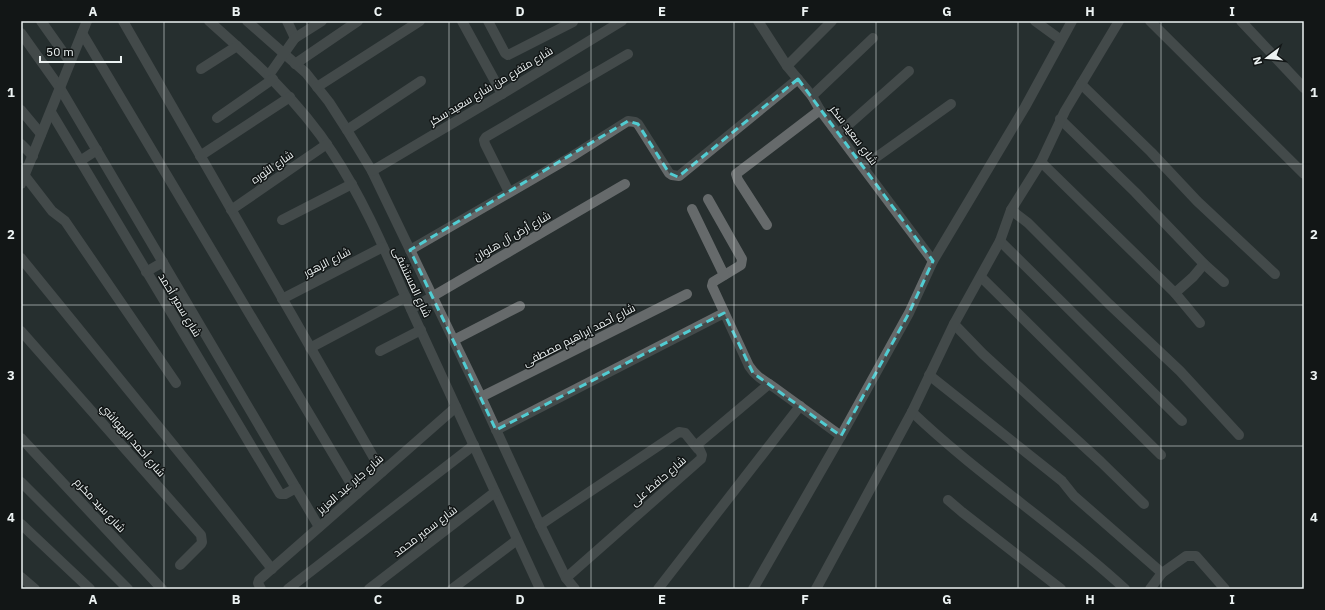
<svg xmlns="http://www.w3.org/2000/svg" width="1325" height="610" font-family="'IBM Plex Sans',Cairo,sans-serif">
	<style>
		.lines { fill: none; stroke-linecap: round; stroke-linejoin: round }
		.minor { stroke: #666a6b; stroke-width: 10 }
		.marked { fill: none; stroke: #51ccd2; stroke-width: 3; stroke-dasharray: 8 5; stroke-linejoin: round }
		.grid { fill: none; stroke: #ecf2f2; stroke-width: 1; stroke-opacity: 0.55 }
		.labels { text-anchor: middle; stroke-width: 3; stroke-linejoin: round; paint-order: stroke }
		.street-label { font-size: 11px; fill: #ecf2f2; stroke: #121616 }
		.neatline { fill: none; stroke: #ecf2f2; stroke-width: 1.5 }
		.grid-label { font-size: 13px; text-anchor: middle; font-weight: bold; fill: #ecf2f2 }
	</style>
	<rect width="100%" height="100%" fill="#272f2f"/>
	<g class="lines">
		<g class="minor">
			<path d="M41,21L70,62"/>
			<path d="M123,21L382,472"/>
			<path d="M209,21C254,61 299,101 332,152C366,203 389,260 414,316C456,407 498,498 540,589"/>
			<path d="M247,21L306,73L329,102L347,130L372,171L481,397L540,525L566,578L575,589"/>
			<path d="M287,21L295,38"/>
			<path d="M462,21L502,94"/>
			<path d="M488,21L505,53L508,55L573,22"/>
			<path d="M758,21L787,66L812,96L820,110L933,261"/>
			<path d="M1035,21L1061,40"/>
			<path d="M1150,21L1304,174"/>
			<path d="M1241,21L1304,88"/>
			<path d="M21,33L60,88L319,527"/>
			<path d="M82,33L357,494"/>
			<path d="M295,64L358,21"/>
			<path d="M787,66L832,21"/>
			<path d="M201,69L237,46"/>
			<path d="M269,75L295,38L322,21"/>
			<path d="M1081,84L1151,152L1197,201L1275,274"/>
			<path d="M317,87L420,21"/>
			<path d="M812,96L873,38"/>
			<path d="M21,110L41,134"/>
			<path d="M51,112L280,494H285L296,488"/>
			<path d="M217,118L273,79"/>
			<path d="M1060,119L1135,192L1204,264L1224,282"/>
			<path d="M347,130L421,81"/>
			<path d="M838,134L909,71"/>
			<path d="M21,144L33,156"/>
			<path d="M200,156L290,97"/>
			<path d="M80,161L97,150"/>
			<path d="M1041,162L1175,293L1200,323"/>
			<path d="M864,166L951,104"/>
			<path d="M372,171L502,94L622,21"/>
			<path d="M25,176L52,211L65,221L176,383"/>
			<path d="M21,184L87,21"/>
			<path d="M509,192L485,144L484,140L486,137L628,54"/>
			<path d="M708,199L742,259L741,265L713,282L712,286L749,366C756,377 765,381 775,388C797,404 819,420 841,436"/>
			<path d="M692,209L724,275"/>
			<path d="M231,210L327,144"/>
			<path d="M1011,210L1028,223L1109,304L1180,371L1239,435"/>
			<path d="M282,220L352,184"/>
			<path d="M767,225L738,180L736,174L820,110"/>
			<path d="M1000,241L1182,421"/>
			<path d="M410,250L571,157L628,121L635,122L638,124L669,173L672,175L679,176L798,79"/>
			<path d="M21,258L192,468L272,569"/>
			<path d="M146,272L163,262"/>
			<path d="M981,277L1161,455"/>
			<path d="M1175,293L1193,277L1204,264"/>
			<path d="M282,299L383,247"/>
			<path d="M411,309L625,184"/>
			<path d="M954,324L983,354L1101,462L1144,504"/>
			<path d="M21,331L201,535L202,542L201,544L180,565"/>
			<path d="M454,340L520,306"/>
			<path d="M310,348L406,297"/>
			<path d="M380,351L421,330"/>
			<path d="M929,375L1062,481L1074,496L1162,573"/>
			<path d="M481,397L687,294"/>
			<path d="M912,412C979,476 1057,526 1125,589"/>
			<path d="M496,430L724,313"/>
			<path d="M21,438L162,589"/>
			<path d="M21,482L128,589"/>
			<path d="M948,500L962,512L1061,589"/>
			<path d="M21,524L90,589"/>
			<path d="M540,525L679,432L685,433L698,449"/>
			<path d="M21,577L35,589"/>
			<path d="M566,578L701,459L702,455L698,446L699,443L769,384"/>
			<path d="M261,589L258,583L259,580L456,407"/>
			<path d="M288,589L474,445"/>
			<path d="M369,589L495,492"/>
			<path d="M452,589L517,540"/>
			<path d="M658,589L800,406"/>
			<path d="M753,589L841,436L909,313L933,261L1025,107L1072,21"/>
			<path d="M816,589L912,412L954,324L1000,241L1011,210L1041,162L1065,111L1119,21"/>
			<path d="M1150,589L1162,573L1186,556H1196L1225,589"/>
		</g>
	</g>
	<path d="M0 0H1325V610H0ZM798,79L933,261L909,313L841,436L753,373L724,313L496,430L410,250L628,121L638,124L669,173L678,177Z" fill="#272f2f" fill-opacity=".55" fill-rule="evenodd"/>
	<path class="marked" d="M798,79L933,261L909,313L841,436L753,373L724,313L496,430L410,250L628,121L638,124L669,173L678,177Z"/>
	<path class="grid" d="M164,21V589M307,21V589M449,21V589M591,21V589M734,21V589M876,21V589M1018,21V589M1161,21V589M21,164H1304M21,305H1304M21,446H1304"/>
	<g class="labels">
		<g class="street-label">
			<text transform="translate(491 86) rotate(-31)" y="4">شارع متفرع من شارع سعيد سكر</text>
			<text transform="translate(854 135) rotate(53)" y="4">شارع سعيد سكر</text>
			<text transform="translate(272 167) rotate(-35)" y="4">شارع الثوره</text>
			<text transform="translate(512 236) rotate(-30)" y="4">شارع أرض آل هلوان</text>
			<text transform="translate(327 262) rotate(-27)" y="4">شارع الزهور</text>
			<text transform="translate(412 282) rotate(65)" y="4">شارع المستشفى</text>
			<text transform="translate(180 305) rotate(59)" y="4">شارع سمير أحمد</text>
			<text transform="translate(579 335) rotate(-27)" y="4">شارع أحمد إبراهيم مصطفى</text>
			<text transform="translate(133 440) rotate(49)" y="4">شارع أحمد البهواشي</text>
			<text transform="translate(658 481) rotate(-41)" y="4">شارع حافظ على</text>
			<text transform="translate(350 484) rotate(-41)" y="4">شارع جابر عبد العزيز</text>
			<text transform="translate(100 505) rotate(47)" y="4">شارع سيد مكرم</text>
			<text transform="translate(425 531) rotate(-37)" y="4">شارع سمير محمد</text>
		</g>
	</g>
	<rect width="1325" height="610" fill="none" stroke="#121616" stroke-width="44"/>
	<g transform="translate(1267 58) rotate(254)" stroke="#121616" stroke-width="3" paint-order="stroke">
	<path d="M0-3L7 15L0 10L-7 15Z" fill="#ecf2f2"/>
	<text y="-6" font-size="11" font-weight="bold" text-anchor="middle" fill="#ecf2f2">N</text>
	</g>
	<path d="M40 56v6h81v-6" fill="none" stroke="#ecf2f2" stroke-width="2"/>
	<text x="46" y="56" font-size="12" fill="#ecf2f2" stroke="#121616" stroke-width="3" paint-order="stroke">50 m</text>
	<rect x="22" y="22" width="1281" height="566" class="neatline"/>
	<g class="grid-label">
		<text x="93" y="16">A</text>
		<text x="236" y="16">B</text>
		<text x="378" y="16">C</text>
		<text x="520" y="16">D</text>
		<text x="662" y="16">E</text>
		<text x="805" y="16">F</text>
		<text x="947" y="16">G</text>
		<text x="1090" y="16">H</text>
		<text x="1232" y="16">I</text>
		<text x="11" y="97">1</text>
		<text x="1314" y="97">1</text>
		<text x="11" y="239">2</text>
		<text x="1314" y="239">2</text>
		<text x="11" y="380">3</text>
		<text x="1314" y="380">3</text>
		<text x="11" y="522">4</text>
		<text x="1314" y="522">4</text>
		<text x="93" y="604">A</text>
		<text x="236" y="604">B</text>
		<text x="378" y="604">C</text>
		<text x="520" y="604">D</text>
		<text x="662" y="604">E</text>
		<text x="805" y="604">F</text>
		<text x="947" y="604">G</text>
		<text x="1090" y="604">H</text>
		<text x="1232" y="604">I</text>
	</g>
</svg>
